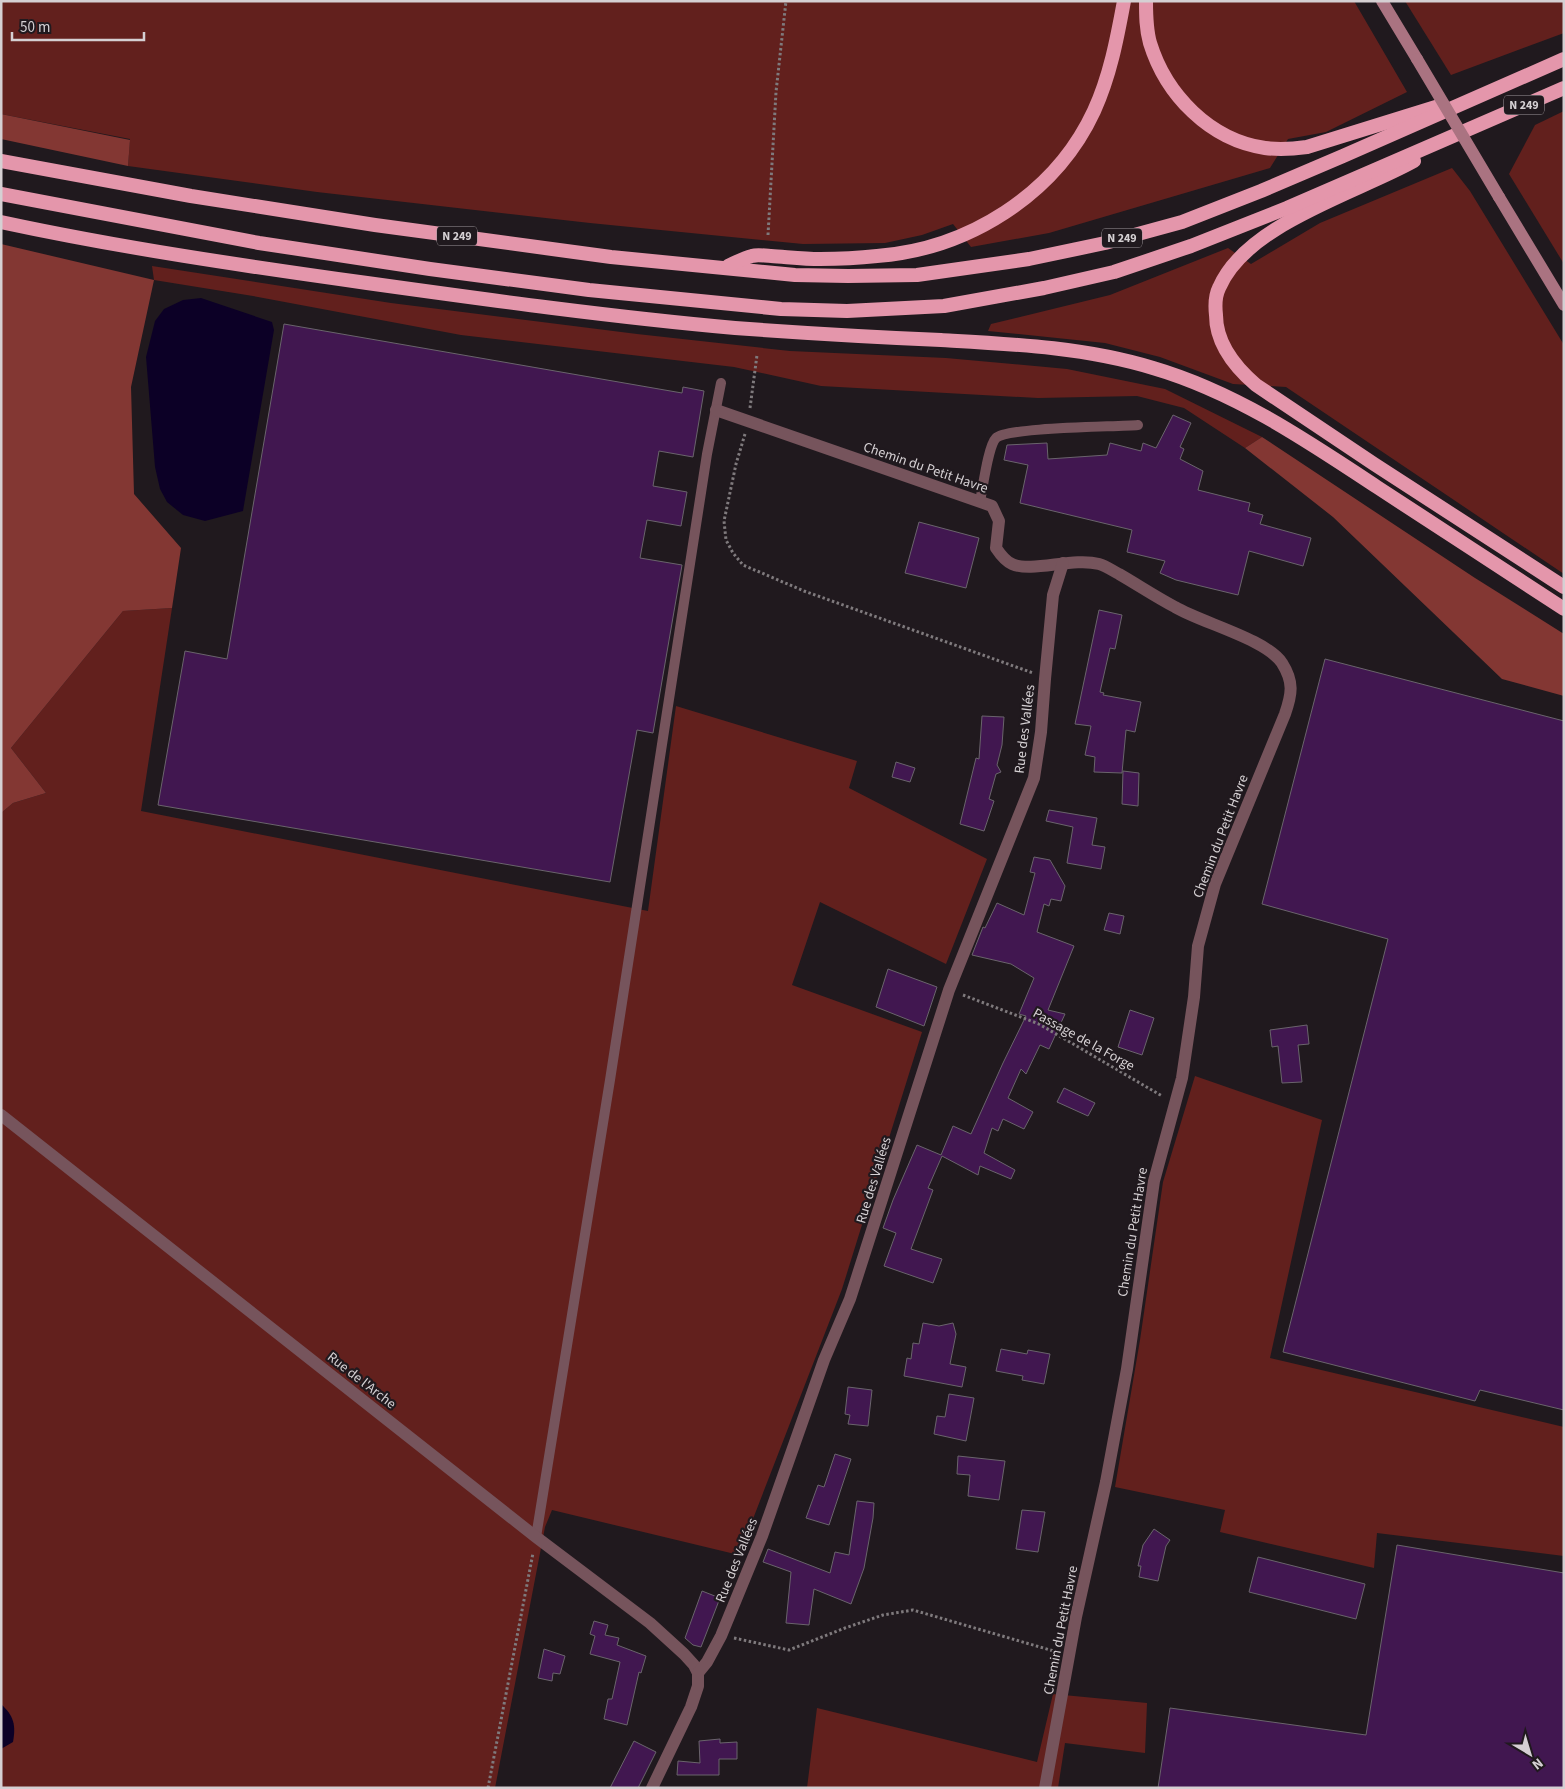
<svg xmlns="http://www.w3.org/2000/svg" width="1565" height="1789" font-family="'Source Sans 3',sans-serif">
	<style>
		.green { fill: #62201d }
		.forest { fill: #833733 }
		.water { fill: #0c0026 }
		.building { fill: #411750; stroke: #6a646c }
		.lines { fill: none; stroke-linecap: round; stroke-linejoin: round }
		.path { stroke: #7f7a7d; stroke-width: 3; stroke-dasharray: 2.5 2.5; stroke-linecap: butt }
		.service { stroke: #76545c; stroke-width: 10 }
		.minor { stroke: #76545c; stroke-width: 12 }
		.secondary { stroke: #aa7381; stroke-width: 12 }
		.trunk { stroke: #e496ab; stroke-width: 14 }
		.secondary-bridge { stroke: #aa7381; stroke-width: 12 }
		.labels { text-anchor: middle; stroke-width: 4.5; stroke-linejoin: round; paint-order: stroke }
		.shield { fill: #20191e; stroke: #9f999d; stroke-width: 1 }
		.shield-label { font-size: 12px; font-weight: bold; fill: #d5d0d3 }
		.street-label { font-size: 14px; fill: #d5d0d3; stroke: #20191e }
	</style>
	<rect width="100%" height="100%" fill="#20191e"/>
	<g class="green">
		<path d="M1,1H1354L1407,92L1326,132L1288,139L1270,168L1049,233L971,247L953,224L922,235L885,243L803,244L590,223L317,192L128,166L130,139L1,114Z"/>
		<path d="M1405,1H1564V33L1451,75Z"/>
		<path d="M1564,111V264L1509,174L1535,125Z"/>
		<path d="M1452,168L1470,191L1564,345V574L1286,387L1233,384L1160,357L1105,343L988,331L991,324L1110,295L1228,248L1251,264L1320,223Z"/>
		<path d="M152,266L391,303L637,334L790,351L946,358L1067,369L1165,389L1262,437L1245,448L1184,408L1137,396L1038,398L821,386L734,367L461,335L253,296L154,280Z"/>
		<path d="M172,608L141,811L648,911L676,706L857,761L849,788L987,859L946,964L820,902L792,985L922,1032L842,1289L739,1555L552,1510L545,1527L495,1788H1V813L13,803L46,793L11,748L123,611Z"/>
		<path d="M1195,1076L1322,1120L1270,1358L1564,1427V1556L1377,1533L1374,1568L1220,1532L1225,1510L1115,1487L1140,1340L1163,1182Z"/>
		<path d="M1053,1694L1147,1703L1145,1753L1065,1743L1058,1788H807L817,1708L1037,1762Z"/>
	</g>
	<g class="forest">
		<path d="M1,114L130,140L128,166L1,139Z"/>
		<path d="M1,244L154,280L131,387L134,494L181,548L172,608L123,611L11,748L46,793L13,803L1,813Z"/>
		<path d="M1262,437L1475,578L1564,634V696L1502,679L1333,517L1245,448Z"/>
	</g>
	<g class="water">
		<path d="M201,298L272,322L274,330L243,511L205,521L183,515L167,502L160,489L155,467L146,357L155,321L164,309L183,300Z"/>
		<path d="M1,1704C14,1716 16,1725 13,1742L1,1749Z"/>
	</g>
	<g class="building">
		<path d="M284,324L682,393L683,387L704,391L693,457L659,451L653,486L687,492L681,526L647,520L640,558L682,565L653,733L637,730L610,882L158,805L185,651L227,659Z"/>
		<path d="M1173,415L1191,423L1180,447L1184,449L1180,459L1203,471L1198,490L1250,503L1248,511L1263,515L1260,524L1311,538L1303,566L1249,551L1238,595L1176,580L1160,573L1165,561L1127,552L1132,530L1020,503L1028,465L1004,460L1007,445L1047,443L1048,459L1107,455L1110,443L1141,451L1143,443L1156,448Z"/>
		<path d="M919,522L979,538L966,588L905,573Z"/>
		<path d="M1099,610L1122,615L1115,649L1110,648L1100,692L1104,693L1103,695L1141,702L1135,732L1126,730L1122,773L1094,772L1095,757L1085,755L1091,726L1075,724Z"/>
		<path d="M1325,659L1564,721V1410L1480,1390L1475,1401L1283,1352L1388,939L1262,904Z"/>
		<path d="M982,716L1004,717L1002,745L997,765L1001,772L996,774L989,799L994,801L984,831L960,824L976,758L979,759Z"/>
		<path d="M896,762L915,768L910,782L892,777Z"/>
		<path d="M1123,771L1139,773L1138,806L1122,804Z"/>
		<path d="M1049,810L1097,818L1092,845L1105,847L1101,869L1067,863L1073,827L1046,821Z"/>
		<path d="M1034,857L1050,860L1065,886L1061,901L1051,899L1049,906L1044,904L1037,932L1074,946L1048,1010L1065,1014L1049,1049L1040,1045L1026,1074L1021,1069L1008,1098L1033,1112L1024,1129L1003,1119L998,1131L992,1128L984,1153L1015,1170L1011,1179L980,1166L978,1175L942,1156L928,1188L933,1190L911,1249L942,1259L933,1283L884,1266L896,1233L883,1228L893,1200L917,1145L941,1155L953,1126L971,1134L1003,1063L1026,1016L1019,1014L1034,978L1011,964L972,955L983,927L985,928L997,903L1024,915L1035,873L1030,872Z"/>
		<path d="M1109,913L1124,916L1120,934L1104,930Z"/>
		<path d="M888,969L937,987L924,1026L876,1007Z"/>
		<path d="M1130,1010L1154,1018L1142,1055L1118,1047Z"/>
		<path d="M1307,1025L1309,1044L1298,1045L1302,1082L1282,1083L1278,1046L1272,1047L1270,1030Z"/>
		<path d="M1064,1088L1095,1103L1088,1116L1057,1102Z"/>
		<path d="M923,1323L939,1326L953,1323L956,1334L950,1364L966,1367L962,1387L904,1376L907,1358L911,1359L913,1343L919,1344Z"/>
		<path d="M1001,1349L1027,1354L1028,1350L1050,1354L1044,1384L1022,1380L1023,1376L996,1371Z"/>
		<path d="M848,1387L872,1390L868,1426L848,1424L850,1415L845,1414Z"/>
		<path d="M949,1394L974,1398L966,1441L934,1434L937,1416L945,1417Z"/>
		<path d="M835,1454L851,1459L829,1525L806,1518L818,1485L824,1487Z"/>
		<path d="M958,1456L1005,1461L999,1500L968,1496L970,1475L957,1474Z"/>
		<path d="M857,1501L874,1503L873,1518L864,1568L851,1604L814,1589L809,1625L786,1623L791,1572L763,1562L768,1549L830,1573L835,1552L849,1555Z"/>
		<path d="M1022,1510L1045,1512L1038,1552L1016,1549Z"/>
		<path d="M1154,1529L1170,1540L1166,1546L1158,1581L1139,1577L1141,1566H1138L1143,1545Z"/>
		<path d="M1397,1545L1564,1573V1788H1158L1170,1708L1366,1735Z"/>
		<path d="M1258,1557L1365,1584L1356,1619L1249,1592Z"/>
		<path d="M702,1591L720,1598L701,1647L693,1645L685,1638Z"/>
		<path d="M594,1621L608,1625L605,1635L619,1638L617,1645L646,1656L641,1673L639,1672L627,1725L604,1719L608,1699H612L620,1662L590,1654L595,1636L590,1634Z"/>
		<path d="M544,1649L565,1656L560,1674L553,1673L552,1681L538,1678Z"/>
		<path d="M720,1739V1743L737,1742V1759H719V1775H677L678,1761L700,1763L699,1741Z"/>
		<path d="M634,1741L656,1752L638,1788H610Z"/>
	</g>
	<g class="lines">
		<g class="path">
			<path d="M768,235L776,92L786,1"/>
			<path d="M750,408L757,355"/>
			<path d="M745,434L736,464L724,521L726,540L733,553L743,565L804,591L1033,673"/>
			<path d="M963,995L1039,1024L1162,1096"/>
			<path d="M734,1638L789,1650L845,1628L883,1615L913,1610L1057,1652"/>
			<path d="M488,1788L533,1553"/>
		</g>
		<g class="service">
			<path d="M980,501C983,488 988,446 996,438C1007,427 1116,427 1138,425"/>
			<path d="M536,1537L610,1080L707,454L721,383"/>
		</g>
		<g class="minor">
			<path d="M716,410L992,506L999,521L996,548C1000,554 1005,561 1012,564C1032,573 1073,557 1099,564C1106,566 1113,571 1119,574C1138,585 1156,597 1175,607C1202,623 1266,639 1282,663C1294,682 1292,694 1285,714L1215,884L1198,946L1194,997L1182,1078L1154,1181L1127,1369L1106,1482L1076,1617L1045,1788"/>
			<path d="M1,1115L536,1537L650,1623L684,1654L694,1665L698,1673"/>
			<path d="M652,1788L691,1707L698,1686V1673L707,1662L721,1636L762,1536L824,1360L850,1299L949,990L1034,778L1041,732L1045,679L1053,595L1063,563"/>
		</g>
		<g class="secondary">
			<path d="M1382,1L1417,59"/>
			<path d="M1499,197L1564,305"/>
		</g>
		<g class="trunk">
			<path d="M1146,1C1146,15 1146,29 1150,43C1166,95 1210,140 1265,148C1279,150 1293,149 1307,147L1439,106"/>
			<path d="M1,161L191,196L375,225L611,257L795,275L848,276L917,275L1029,259L1105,243L1182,222L1261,191L1343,156L1564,59"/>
			<path d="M1414,161C1357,193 1246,224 1219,288C1215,296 1215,306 1216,315C1216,344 1235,367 1256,385L1374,464L1564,587"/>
			<path d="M1,194L259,243L430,269L589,290L781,309L847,311L944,306L1044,288L1114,272L1191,246L1287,208L1564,88"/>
			<path d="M1,222C122,248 245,266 367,283C489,300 612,317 735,328C804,333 872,337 941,340C1012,344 1084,347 1153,368C1235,392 1306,440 1377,487C1439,528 1502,568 1564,609"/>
			<path d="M728,266C736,262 744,258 752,256C758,254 765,256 771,256C787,257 804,259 820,259C839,259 859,258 877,256C968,249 1055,195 1094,111C1110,76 1117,39 1124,1"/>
		</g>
		<path class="secondary-bridge" d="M1417,59L1499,197"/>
	</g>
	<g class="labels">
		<g class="shield">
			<rect x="1504" y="95.5" width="40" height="19" rx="4"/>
			<rect x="437" y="226.5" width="40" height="19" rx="4"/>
			<rect x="1102" y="228.5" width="40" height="19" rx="4"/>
		</g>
		<g class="shield-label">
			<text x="1524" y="109">N 249</text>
			<text x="457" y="240">N 249</text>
			<text x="1122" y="242">N 249</text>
		</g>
		<g class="street-label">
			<text transform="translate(926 467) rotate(19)" y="5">Chemin du Petit Havre</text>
			<text transform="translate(1024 729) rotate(-83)" y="5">Rue des Vallées</text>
			<text transform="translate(1220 836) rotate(-69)" y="5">Chemin du Petit Havre</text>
			<text transform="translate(1084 1039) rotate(29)" y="5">Passage de la Forge</text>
			<text transform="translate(873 1180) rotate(-73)" y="5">Rue des Vallées</text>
			<text transform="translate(1132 1232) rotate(-81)" y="5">Chemin du Petit Havre</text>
			<text transform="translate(362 1380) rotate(38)" y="5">Rue de l'Arche</text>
			<text transform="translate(736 1560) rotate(-68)" y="5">Rue des Vallées</text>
			<text transform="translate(1060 1630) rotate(-79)" y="5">Chemin du Petit Havre</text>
		</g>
	</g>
	<rect width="1565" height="1789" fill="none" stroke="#d5d0d3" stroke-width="5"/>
	<g transform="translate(1530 1754) rotate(142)" stroke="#20191e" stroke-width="4" paint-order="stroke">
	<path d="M0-4L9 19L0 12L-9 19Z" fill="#d5d0d3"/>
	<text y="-8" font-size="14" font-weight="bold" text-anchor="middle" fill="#d5d0d3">N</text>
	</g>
	<path d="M12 32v8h132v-8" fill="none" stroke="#d5d0d3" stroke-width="2.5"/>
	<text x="20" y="32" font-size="15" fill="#d5d0d3" stroke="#20191e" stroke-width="4" paint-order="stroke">50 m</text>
</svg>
